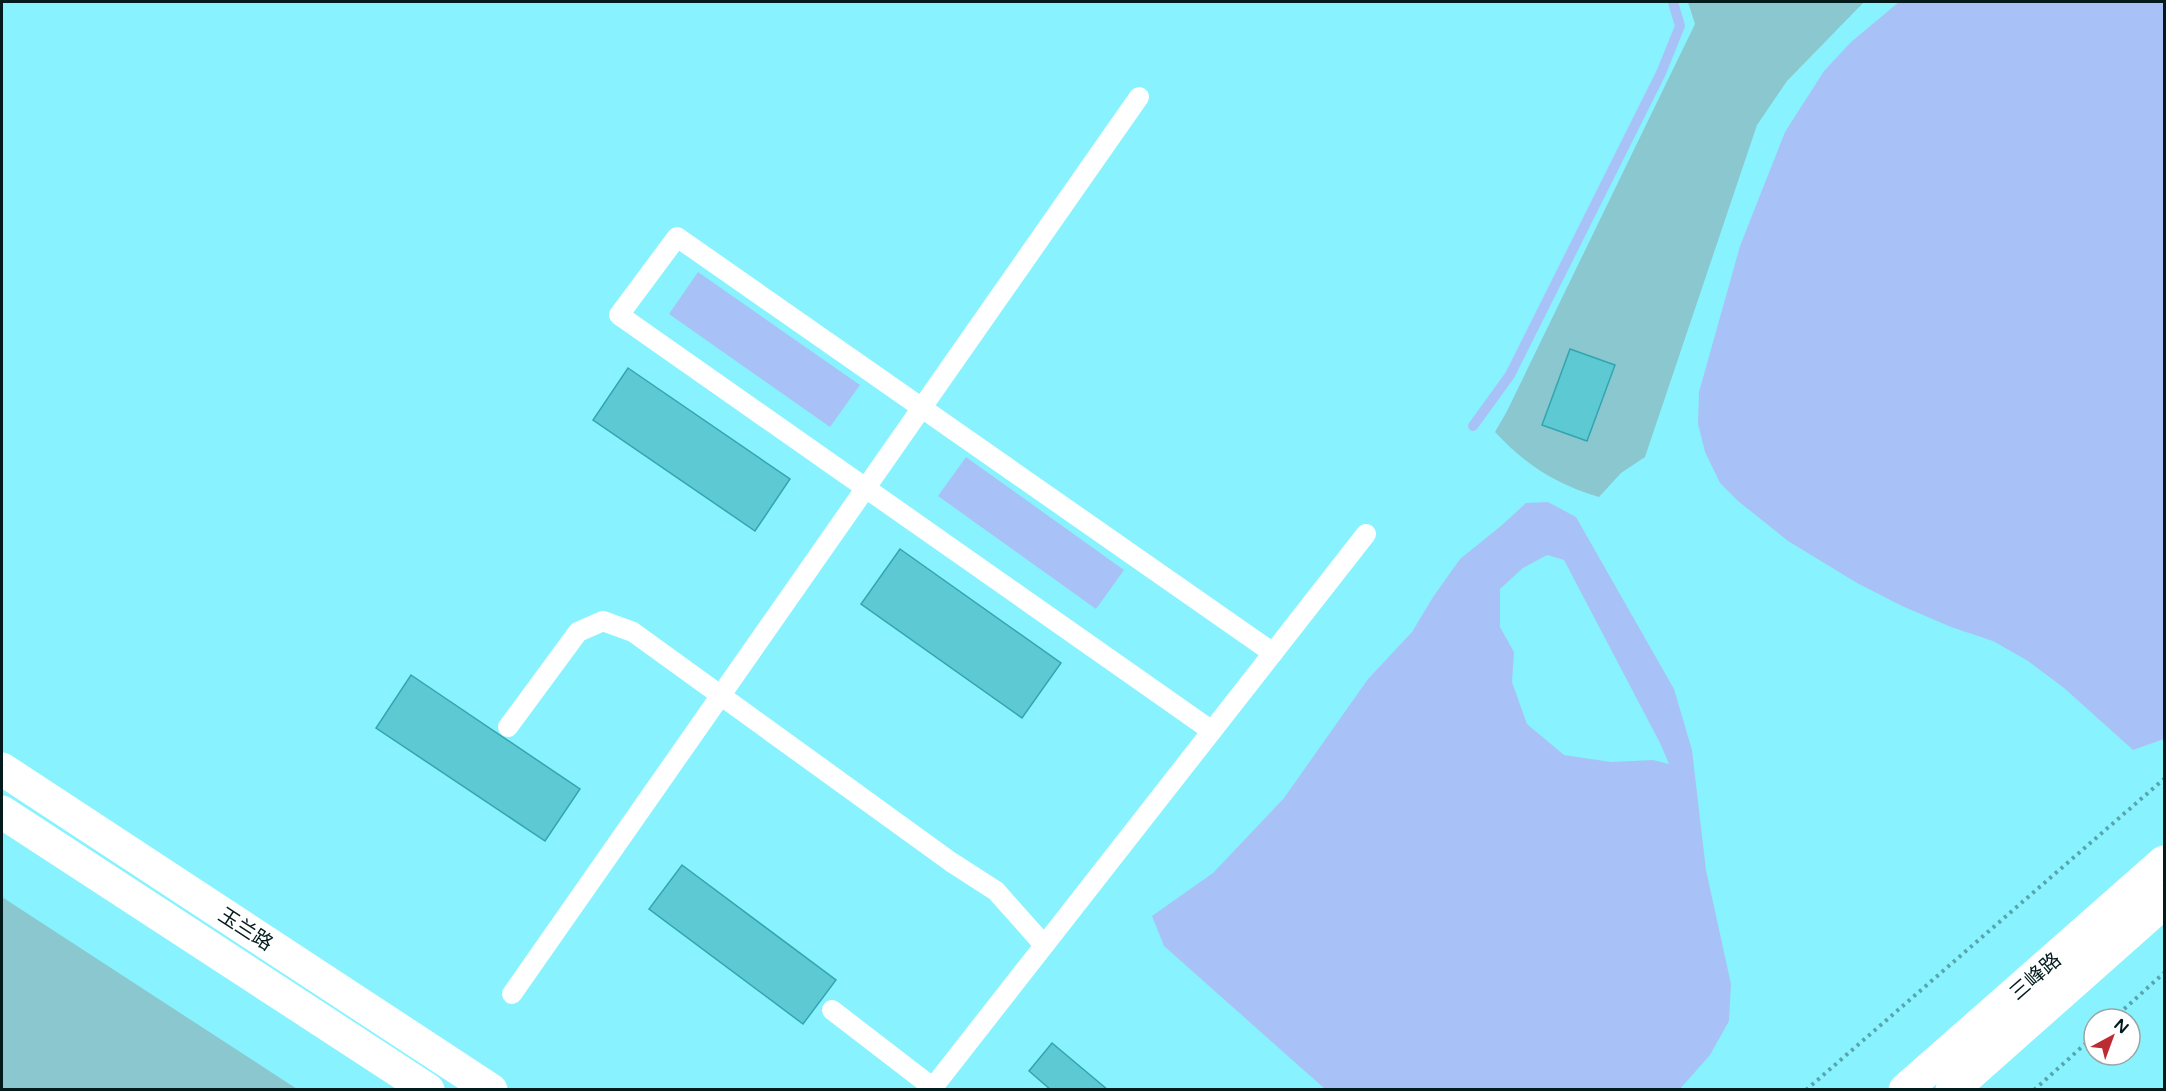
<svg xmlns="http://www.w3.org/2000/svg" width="2166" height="1091" font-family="'Varela Round','Noto Sans SC',sans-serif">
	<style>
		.green { fill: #8bc7ce }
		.water { fill: #a8c2f7; fill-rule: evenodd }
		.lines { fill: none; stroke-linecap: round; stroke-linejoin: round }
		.stream { stroke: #a8c2f7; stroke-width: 10 }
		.building { fill: #5cc9d3; stroke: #32a5b0; stroke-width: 1.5 }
		.path { stroke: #58a5ad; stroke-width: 4; stroke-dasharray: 3 4.5; stroke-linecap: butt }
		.service { stroke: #fff; stroke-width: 20 }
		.tertiary { stroke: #fff; stroke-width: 33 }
		.secondary { stroke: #fff; stroke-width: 33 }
		.labels { text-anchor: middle; stroke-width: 5; stroke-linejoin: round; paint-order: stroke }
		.street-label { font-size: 20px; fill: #031b1d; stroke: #fff }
	</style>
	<rect width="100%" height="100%" fill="#88f3fe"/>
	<g class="green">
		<path d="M1688,2H1864L1787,81L1757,125L1645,457L1621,473L1599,497C1555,484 1526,465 1495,432L1507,411L1695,24Z"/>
		<path d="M2,897L297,1089H2Z"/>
	</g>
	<g class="water">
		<path d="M1899,2H2164V739L2133,750L2064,688L2028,661L1993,641L1951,627L1902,606L1857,583L1788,541L1738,501L1720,483L1705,452L1698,424L1699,392L1740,246L1785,132L1824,71L1851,42Z"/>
		<path d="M698,272L860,385L830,427L669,314Z"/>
		<path d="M966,457L1124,570L1096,609L938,496Z"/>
		<path d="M1548,502L1576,517L1674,689L1692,750L1706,870L1731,984L1729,1021L1710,1055L1680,1089H1325L1164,946L1152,916L1213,873L1284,798L1368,679L1412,632L1433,597L1460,559L1502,525L1526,503ZM1547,555L1564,560L1660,743L1669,764L1653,760L1611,762L1564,755L1527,724L1512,682L1514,652L1500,627V589L1523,568Z"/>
	</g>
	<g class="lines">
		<path class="stream" d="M1473,426L1510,375L1661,73L1680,26L1673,2"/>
	</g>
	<g class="building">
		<path d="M1570,349L1615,365L1587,441L1542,425Z"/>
		<path d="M628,368L790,479L755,531L593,420Z"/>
		<path d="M900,549L1061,663L1022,718L861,604Z"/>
		<path d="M411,675L580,789L545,841L376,728Z"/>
		<path d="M682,865L836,980L803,1024L649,909Z"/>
		<path d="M1052,1043L1108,1090H1051L1029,1071Z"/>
	</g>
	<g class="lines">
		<g class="path">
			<path d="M2113,1019L2164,973"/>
			<path d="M1806,1090L2164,779"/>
			<path d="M2034,1090L2094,1036"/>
		</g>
		<g class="service">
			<path d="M508,727L578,632L603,621L633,632L951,862L996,891L1044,945"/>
			<path d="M1212,731L619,315L677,237L1273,653"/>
			<path d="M512,994L1139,97"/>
			<path d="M832,1010L932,1087"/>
			<path d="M931,1090L1366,534"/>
		</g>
		<g class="tertiary">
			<path d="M2,769L491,1090"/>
			<path d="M2,812L428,1090"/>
		</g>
		<g class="secondary">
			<path d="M1905,1090L2164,862"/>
			<path d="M1952,1090L2164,902"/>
		</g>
	</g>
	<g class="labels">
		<g class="street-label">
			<text transform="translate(246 929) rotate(33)" y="7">玉兰路</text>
			<text transform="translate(2035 976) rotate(-41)" y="7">三峰路</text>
		</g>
	</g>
	<rect width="2166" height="1091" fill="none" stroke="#031b1d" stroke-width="6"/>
	<g transform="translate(2112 1037) rotate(41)"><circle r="28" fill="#ffffff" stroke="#9aa4a5" stroke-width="1.5"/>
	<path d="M0-4.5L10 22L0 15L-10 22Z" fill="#bc2c32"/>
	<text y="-9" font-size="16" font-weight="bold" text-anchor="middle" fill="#031b1d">N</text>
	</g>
</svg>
